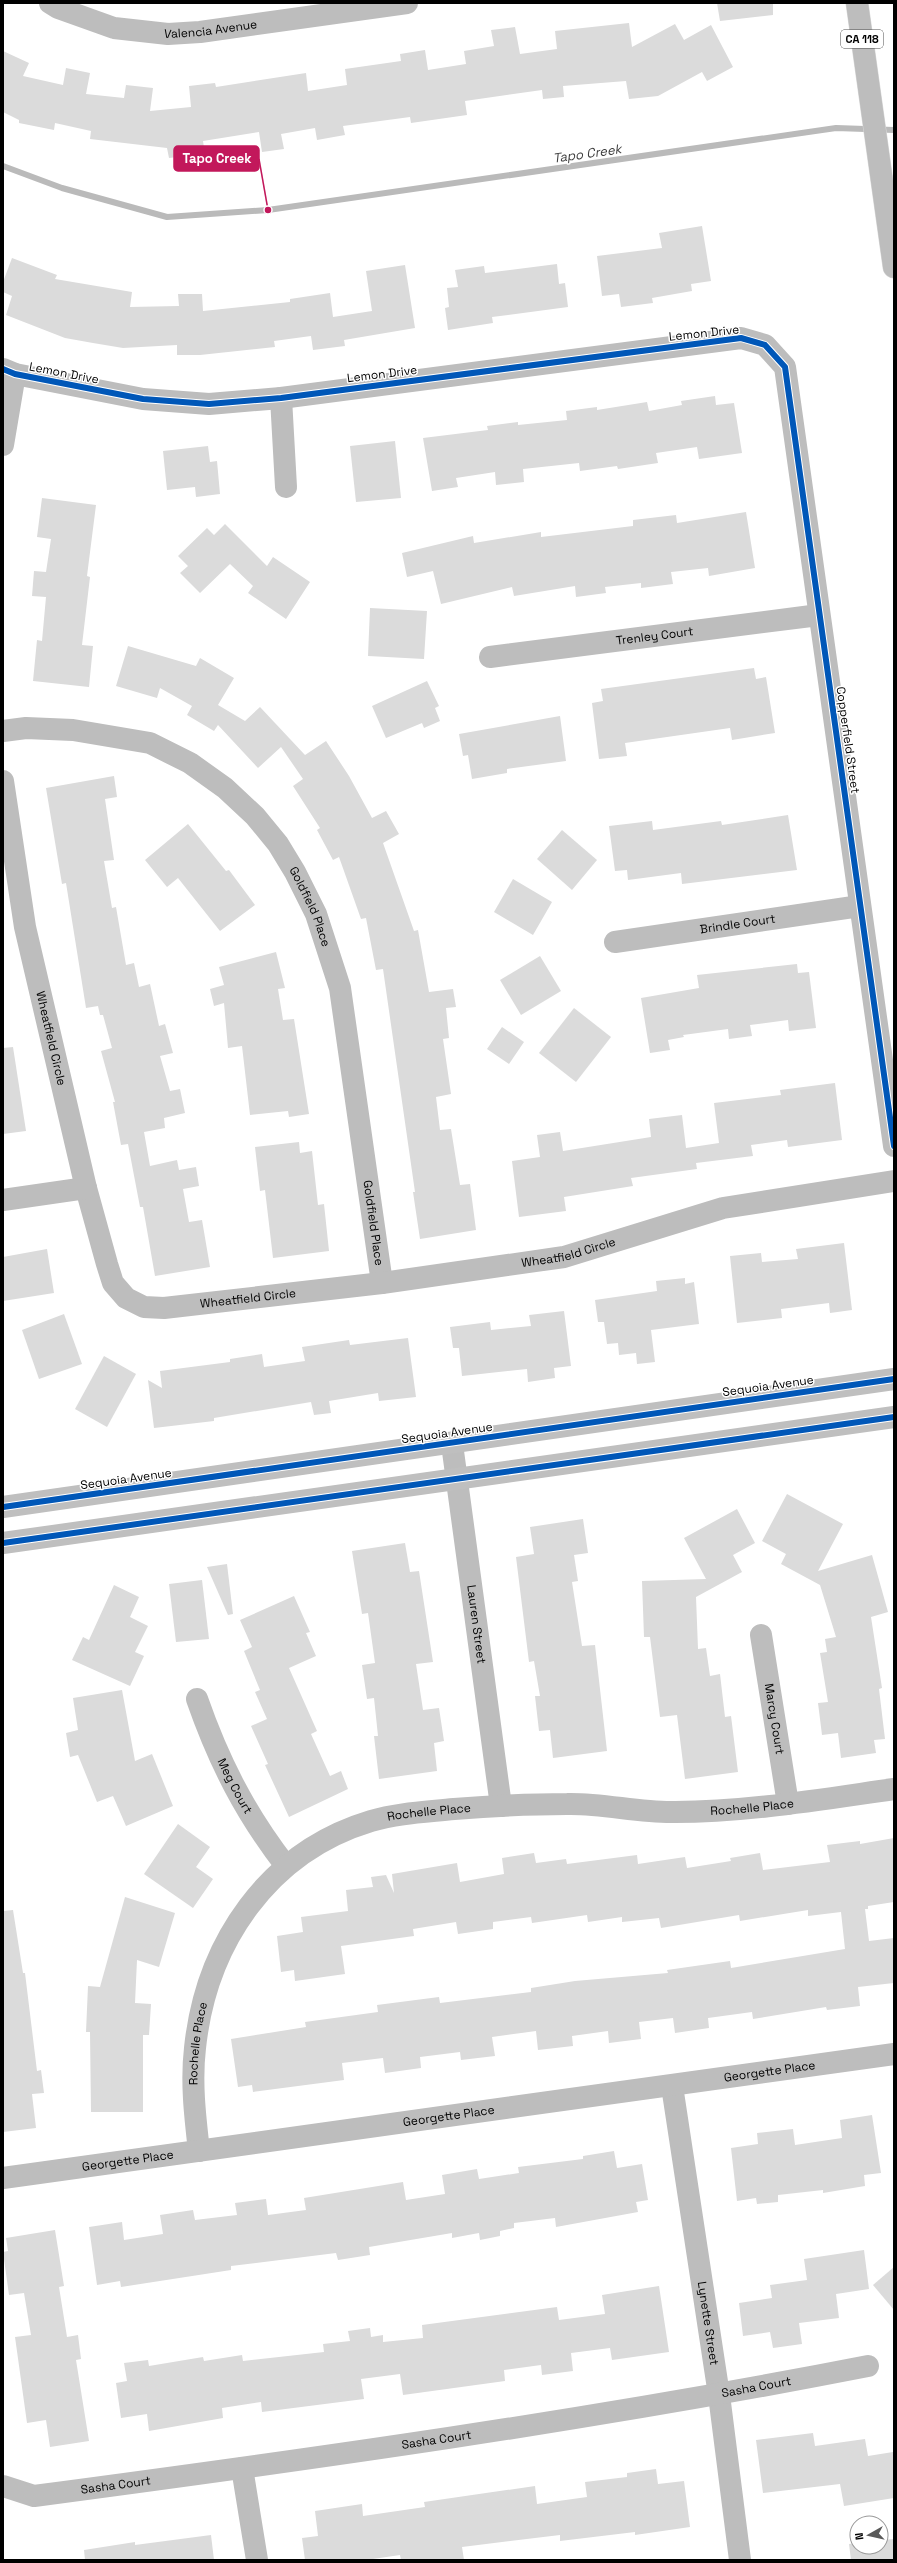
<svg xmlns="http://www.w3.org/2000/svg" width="897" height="2563" font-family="'Space Grotesk',sans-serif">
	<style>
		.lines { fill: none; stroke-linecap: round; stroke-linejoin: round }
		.stream { stroke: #bababa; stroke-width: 6 }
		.building { fill: #dbdbdb }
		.highway-casing { stroke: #dbdbdb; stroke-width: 23 }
		.street { stroke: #bdbdbd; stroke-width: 22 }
		.secondary { stroke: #bfbfbf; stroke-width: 22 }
		.highway { stroke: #bdbdbd; stroke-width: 22 }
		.cycleway-casing { stroke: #fff; stroke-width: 8 }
		.cycleway { stroke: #0057b8; stroke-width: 6 }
		.labels { text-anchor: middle; stroke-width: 3; stroke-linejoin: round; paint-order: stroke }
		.shield { fill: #fff; stroke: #4c4c4c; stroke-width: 1 }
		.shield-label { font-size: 11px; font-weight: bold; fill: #000 }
		.street-label { font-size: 12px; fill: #000; stroke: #fff }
		.water-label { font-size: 13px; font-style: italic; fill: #3d3d3d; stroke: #fff }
		.leader { fill: none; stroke: #c2185b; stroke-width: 1.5 }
		.callout-dot { fill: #c2185b; stroke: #fff; stroke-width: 1.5 }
		.callout { fill: #c2185b; stroke: #c2185b; stroke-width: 1.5 }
		.callout-label { font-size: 13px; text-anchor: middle; font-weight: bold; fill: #fff }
	</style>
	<rect width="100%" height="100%" fill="#fff"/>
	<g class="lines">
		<path class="stream" d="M3,166L62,188L167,217L268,210L836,128L894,130"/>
	</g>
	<g class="building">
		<path d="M717,3H773V15L720,21Z"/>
		<path d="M629,23L632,47L675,24L684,40L711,25L733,67L707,81L702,72L658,96L629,99L626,81L563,86L564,97L543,99L542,90L465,101L467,115L411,123L410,117L343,126L345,135L317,140L315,128L281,134L284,149L262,152L259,132L203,141L205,154L169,158L167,148L90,139L91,131L55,123L54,130L19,123V120L3,112V51L29,63L23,76L63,85L66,68L90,73L86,94L124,98L126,85L153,88L150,111L191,107L189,86L215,83L216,87L306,73L308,91L347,85L345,69L401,61L400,54L425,50L428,70L466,64L464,51L494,46L491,30L515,27L520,54L557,49L555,31Z"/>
		<path d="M702,226L711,281L691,284L692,291L652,298L653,303L621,307L619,294L602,296L597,256L662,248L659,233Z"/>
		<path d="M12,258L57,275L55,279L132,292L130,307L179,306L178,294H202L203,311L290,302V299L330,293L333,317L372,311L366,271L405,265L415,328L344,340L345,346L313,350L311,336L274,341L275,347L200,355H177V345L123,348L93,343L65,338L6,315L12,296L3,292V282Z"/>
		<path d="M557,264L559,284L565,283L568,307L492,317L493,323L448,330L445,308L449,307L447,288L458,287L455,270L484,266L485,273Z"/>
		<path d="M715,396L716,405L734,403L742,453L699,459L697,447L656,453L658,463L618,469L617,466L580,471L579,463L523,469L524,482L496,485L495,472L456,478L458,487L432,491L423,438L488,430L487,426L518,422V425L567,420L566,411L597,407V410L647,402L649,411L682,405L681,401Z"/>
		<path d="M395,441L401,498L356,502L350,446Z"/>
		<path d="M208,446L210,462L217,461L220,494L196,497L195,487L167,490L163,451Z"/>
		<path d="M42,498L96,505L87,576L90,577L82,645L93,646L89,687L33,681L37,640L42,641L46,597L32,596L34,571L46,572L51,539L37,537Z"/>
		<path d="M746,512L755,568L709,576L708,568L671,572L673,584L641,588V583L605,587L606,593L576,597L575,586L514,596L512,587L441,604L433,571L407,577L402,553L473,536L474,543L541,532V537L633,526V520L676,515L677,523Z"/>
		<path d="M225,524L267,566L273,557L310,582L286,619L248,593L253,586L230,564L200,593L180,573L188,566L178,556L207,528L214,535Z"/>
		<path d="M370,608L427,611L424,659L368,656Z"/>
		<path d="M128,646L196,666L200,658L234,678L218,705L245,721L260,707L305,755L326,741L349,776L372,818L386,811L399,834L383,843L414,931L418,930L429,992L453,989L456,1007L446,1008L449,1038L443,1039L451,1094L436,1097L440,1130L451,1129L460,1185L470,1184L476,1230L420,1239L413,1192H415L383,969L376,970L366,918L361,919L339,857L333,860L317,830L320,828L293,786L303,779L281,747L258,768L218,725L214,731L187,715L192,706L160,688L157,698L116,686Z"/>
		<path d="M754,668L756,679L766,677L775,733L732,740L730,728L625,743L627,756L599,759L592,703L603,701L601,689Z"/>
		<path d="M427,681L439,706L435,708L440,721L424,728L422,723L386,738L372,706Z"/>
		<path d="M560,716L566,761L507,769V773L472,779L468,755L463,756L459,734Z"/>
		<path d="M114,776L117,797L105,799L114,860L104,861L112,908L116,907L126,965L134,963L139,987L150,984L159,1026L165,1024L173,1053L160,1056L170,1091L180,1089L185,1113L164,1118L165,1128L144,1132L150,1166L177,1160L179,1170L196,1167L199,1186L183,1189L189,1222L202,1220L210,1267L155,1276L143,1207H140L128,1144L121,1145L113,1102H115L101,1051L112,1048L103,1015H100L98,1006L86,1008L66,883L62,884L46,788Z"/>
		<path d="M788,815L797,870L682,884L681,873L628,880L627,870L615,871L609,826L652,821L653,830L721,821L722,825Z"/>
		<path d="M188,824L226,871L229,870L255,905L220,931L178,878L167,887L145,860Z"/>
		<path d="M562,830L597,860L572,890L537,859Z"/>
		<path d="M513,879L552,902L533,935L494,912Z"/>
		<path d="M276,952L285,988L278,989L283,1020L294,1019L309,1114L289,1117L288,1111L250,1115L242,1046L228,1048L224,1003L214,1006L210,989L224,985L219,967Z"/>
		<path d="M540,956L561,991L521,1015L500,980Z"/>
		<path d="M797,964L798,973L809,972L816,1028L789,1031L788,1020L750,1025L752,1036L729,1039L728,1029L683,1035L684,1037L668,1040L670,1050L650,1053L641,998L699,988L697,975Z"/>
		<path d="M574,1008L611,1037L576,1082L539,1053Z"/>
		<path d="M502,1027L524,1042L509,1064L487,1049Z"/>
		<path d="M13,1047L26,1131L3,1134V1048Z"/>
		<path d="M835,1083L842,1140L788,1147L787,1140L751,1145L753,1156L696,1163L697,1169L631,1178L633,1186L564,1197L566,1211L519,1217L512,1161L540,1157L537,1135L560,1132L563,1151L651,1137L649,1119L682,1115L686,1148L719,1143L714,1103L781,1095L780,1090Z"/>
		<path d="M299,1142L300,1153L312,1151L318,1205L324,1204L329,1251L273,1258L265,1190L260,1191L255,1147Z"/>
		<path d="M844,1243L852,1310L830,1313L829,1303L781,1309L782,1318L737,1323L730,1256L761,1253L762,1262L798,1259L796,1249Z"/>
		<path d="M47,1249L54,1293L3,1301V1257Z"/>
		<path d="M685,1278V1284L694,1282L699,1324L651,1330L655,1362L637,1364L636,1353L619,1355L618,1343L607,1344L604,1322H598L595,1300L657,1291L656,1281Z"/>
		<path d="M564,1311L571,1366L554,1368L555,1378L528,1382L527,1369L462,1376L459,1348H453L450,1327L490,1322L491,1330L531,1326L529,1315Z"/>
		<path d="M64,1314L82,1364L39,1379L22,1330Z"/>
		<path d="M408,1338L416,1397L379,1401L378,1393L329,1401L331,1413L314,1415L311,1402L214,1418V1421L154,1428L148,1380L162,1388L160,1371L230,1362V1359L262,1354L264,1367L305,1361L302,1347L349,1340L350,1345Z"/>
		<path d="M104,1356L136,1374L107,1427L75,1409Z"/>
		<path d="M787,1494L843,1524L818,1571L872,1555L888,1612L871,1617L882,1688L879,1689L885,1739L874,1740L876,1753L841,1758L838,1733L822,1735L818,1703L828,1702L820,1653L827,1652L825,1639L836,1637L820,1585L781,1564L786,1554L762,1541Z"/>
		<path d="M737,1509L755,1543L733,1555L742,1572L696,1597L698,1649L706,1648L710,1676L720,1674L725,1717L731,1716L738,1772L685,1779L677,1715L660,1717L650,1637H644L642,1581L706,1579L684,1538Z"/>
		<path d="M583,1519L588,1553L574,1555L578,1581L572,1582L582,1646L595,1645L607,1751L553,1758L550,1730L539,1731L535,1696H540L534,1661L529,1662L516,1557L534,1554L530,1527Z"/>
		<path d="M405,1543L410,1572L419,1571L433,1662L416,1664L423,1710L439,1708L444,1741L434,1743L437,1771L379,1779L374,1736H378L374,1698L367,1699L362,1665L375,1663L368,1613L362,1614L352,1551Z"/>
		<path d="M227,1564L233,1614L228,1615L207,1567Z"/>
		<path d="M202,1580L209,1639L176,1642L169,1584Z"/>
		<path d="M114,1585L139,1597L130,1617L148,1626L135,1652L144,1656L130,1686L72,1660L83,1637L89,1640Z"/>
		<path d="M294,1596L310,1632L306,1633L316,1656L289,1668L317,1731L311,1734L330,1776L341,1771L348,1789L289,1817L265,1765L268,1764L251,1726L267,1719L255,1692L260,1690L244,1651L252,1647L240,1620Z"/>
		<path d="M122,1690L135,1761L152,1754L173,1806L126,1826L113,1796L97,1802L78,1755L70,1757L66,1733L78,1730L73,1698Z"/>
		<path d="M178,1824L210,1847L196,1867L213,1879L193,1908L144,1874Z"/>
		<path d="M894,1838V1902L868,1906V1909H865L869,1941L894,1938V1983L858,1987L860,2006L827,2010L826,2007L753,2019L752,2012L708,2018L709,2028L675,2033L673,2018L639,2022L641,2039L609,2043L608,2031L572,2036L573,2046L538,2050L536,2031L492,2037L495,2056L461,2060L460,2052L420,2057L421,2068L385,2073L383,2058L342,2063L344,2080L253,2092L252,2085L238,2087L231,2039L306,2027L305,2022L378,2012L377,2005L439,1997L440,2003L531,1992V1988L575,1981L668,1973L667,1970L730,1961L731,1968L845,1949L841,1912L808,1916V1910L740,1921L739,1915L661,1928L659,1918L622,1922V1917L588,1922L587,1915L532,1923L531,1917L493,1922V1929L458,1934L456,1922L413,1929L414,1936L341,1946L345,1974L295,1981L294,1970L281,1972L277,1936L303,1932L301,1917L348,1911L346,1890L373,1887L371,1877L386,1875L394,1893L392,1874L457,1863L460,1882L504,1874L502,1858L534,1853L536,1863L566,1859L567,1864L637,1855L638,1864L685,1857L687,1868L731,1861L730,1858L760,1853L763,1870L830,1862L827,1845L860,1841V1844Z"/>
		<path d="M125,1897L175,1913L159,1967L137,1960L135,2003L151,2004L149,2035H143V2112H91L90,2032H86L88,1986L100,1987Z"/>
		<path d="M13,1910L23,1973H25L37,2071L41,2070L44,2093L32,2094L36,2128L3,2132V1911Z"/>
		<path d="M872,2115L881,2173L864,2175L865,2186L823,2193V2190L778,2195V2202L757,2204L756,2198L737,2201L731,2148L758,2144L757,2133L793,2129L795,2145L842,2138L840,2120Z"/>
		<path d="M614,2151L617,2168L642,2164L648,2200L636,2202L638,2212L556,2227L555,2218L514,2223V2228L500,2231V2236L480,2240L479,2233L452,2238V2233L369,2247L370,2255L338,2260L336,2253L231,2266V2270L121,2287L120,2281L97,2285L89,2227L122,2222L124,2240L163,2234L160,2215L193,2210L195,2220L237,2215L235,2203L266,2199L268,2215L306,2210L304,2198L403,2182L406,2200L445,2194L442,2175L477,2169L479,2179L519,2173L518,2167L583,2159V2156Z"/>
		<path d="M55,2230L64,2286L59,2287L67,2337L78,2335L81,2359L76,2360L89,2441L50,2447L46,2420L27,2423L15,2337L31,2335L24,2293L9,2295L3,2252L8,2251L6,2238Z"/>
		<path d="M864,2250L869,2289L836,2294L839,2318L799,2323L802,2344L773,2348L770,2332L743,2336L739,2303L772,2298L770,2285L807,2280L804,2259Z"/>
		<path d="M894,2267V2310L873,2285Z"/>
		<path d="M659,2286L669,2352L612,2360L610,2348L571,2353L573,2371L542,2375L541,2365L504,2370L505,2381L403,2395L400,2374L361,2379L364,2399L262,2412L261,2402L222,2408L223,2418L149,2431L147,2414L121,2418L116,2383L127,2381L124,2363L148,2360L149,2366L203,2357L204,2361L242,2355L243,2361L324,2352L323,2344L350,2341L348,2331L370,2328L371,2337L383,2335V2342L423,2338L422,2325L557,2307L559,2320L605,2314L602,2295Z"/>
		<path d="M813,2433L815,2446L865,2439L868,2456L893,2452L894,2498L844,2506L840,2484L763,2493L756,2440Z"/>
		<path d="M656,2469L658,2484L684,2481L690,2527L635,2535V2532L560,2541V2535L462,2547L464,2560H401L400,2555L366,2560H305L302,2538L318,2536L315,2511L362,2504L363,2516L425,2507L424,2502L535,2486L537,2504L587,2497L585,2482L627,2477V2473Z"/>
		<path d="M211,2535L214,2560H85L84,2550L135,2542V2545Z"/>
		<path d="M894,2539V2560H851L849,2544L857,2543V2547H881V2540Z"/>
	</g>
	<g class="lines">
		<defs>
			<path id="highway" d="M857,3L894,267"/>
		</defs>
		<use href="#highway" class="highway-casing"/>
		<g class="street">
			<path id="s1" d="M50,3L58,8L114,28L168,34L200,32L407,3"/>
			<path d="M3,369L15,374L143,399L209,404L281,398L741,338L765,345L785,367L894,1146"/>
			<path d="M281,398L286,487"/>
			<path d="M3,445L15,374"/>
			<path id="s2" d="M490,657L819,615"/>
			<path id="s3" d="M3,731L26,728L73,730L150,743L190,763L225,788L255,816L278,844L295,872L316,914L340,988L382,1283"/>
			<path id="s4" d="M3,781L25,927L86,1188L107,1264L113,1283L126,1298L144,1307L164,1308L382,1283L564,1257L723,1208L894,1181"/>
			<path id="s5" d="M615,942L860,906"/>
			<path d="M3,1200L86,1188"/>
			<path id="s6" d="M452,1444L501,1806"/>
			<path id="s7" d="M761,1635L788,1804"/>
			<path id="s8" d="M197,1699C219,1762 245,1813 286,1866"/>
			<path id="s9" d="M672,2086L719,2395L740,2560"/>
			<path id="s10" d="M199,2151C195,2116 191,2082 195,2048C206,1943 268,1852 371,1821C398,1813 426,1812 454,1809C492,1806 529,1804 567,1804C603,1803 639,1813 675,1812C747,1812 823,1799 894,1789"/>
			<path id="s11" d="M3,2178L894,2054"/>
			<path d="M242,2468L257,2560"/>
			<path id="s12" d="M3,2486L34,2496C313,2459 592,2420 868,2366"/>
		</g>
		<g class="secondary">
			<path d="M3,1507L894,1379"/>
			<path d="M3,1543L894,1417"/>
		</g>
		<use href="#highway" class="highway"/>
		<defs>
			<g id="cycleway">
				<path d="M3,369L15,374L143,399L209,404L281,398L741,338L765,345L785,367L894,1146"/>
				<path d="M3,1507L894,1379"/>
				<path d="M3,1543L894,1417"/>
			</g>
		</defs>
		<use href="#cycleway" class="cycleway-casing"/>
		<use href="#cycleway" class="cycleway"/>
	</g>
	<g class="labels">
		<rect class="shield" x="841" y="30" width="42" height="18" rx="3"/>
		<g class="shield-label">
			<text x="862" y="43">CA 118</text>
		</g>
		<g class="street-label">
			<text dy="4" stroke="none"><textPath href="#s1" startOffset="166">Valencia Avenue</textPath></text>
			<text transform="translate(704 333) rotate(-6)" y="4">Lemon Drive</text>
			<text transform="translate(64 373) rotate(11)" y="4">Lemon Drive</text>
			<text transform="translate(382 374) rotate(-7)" y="4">Lemon Drive</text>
			<text dy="4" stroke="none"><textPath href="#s2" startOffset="166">Trenley Court</textPath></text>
			<text transform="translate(848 740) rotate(82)" y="4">Copperfield Street</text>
			<text dy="4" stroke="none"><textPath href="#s3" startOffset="384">Goldfield Place</textPath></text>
			<text dy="4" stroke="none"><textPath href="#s5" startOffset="124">Brindle Court</textPath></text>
			<text dy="4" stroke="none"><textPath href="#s4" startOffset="262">Wheatfield Circle</textPath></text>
			<text dy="4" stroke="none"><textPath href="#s3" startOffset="708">Goldfield Place</textPath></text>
			<text dy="4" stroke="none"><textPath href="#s4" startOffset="983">Wheatfield Circle</textPath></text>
			<text dy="4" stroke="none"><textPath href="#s4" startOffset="659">Wheatfield Circle</textPath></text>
			<text transform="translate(768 1386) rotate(-8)" y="4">Sequoia Avenue</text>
			<text transform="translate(447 1433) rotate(-8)" y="4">Sequoia Avenue</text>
			<text transform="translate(126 1479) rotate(-8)" y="4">Sequoia Avenue</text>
			<text dy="4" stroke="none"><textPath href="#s6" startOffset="182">Lauren Street</textPath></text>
			<text dy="4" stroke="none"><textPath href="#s7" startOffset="85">Marcy Court</textPath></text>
			<text dy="4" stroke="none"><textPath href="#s8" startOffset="95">Meg Court</textPath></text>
			<text dy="4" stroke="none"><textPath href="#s10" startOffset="791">Rochelle Place</textPath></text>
			<text dy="4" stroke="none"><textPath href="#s10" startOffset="467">Rochelle Place</textPath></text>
			<text dy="4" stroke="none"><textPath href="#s10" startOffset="108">Rochelle Place</textPath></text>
			<text dy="4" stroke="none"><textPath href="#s11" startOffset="774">Georgette Place</textPath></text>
			<text dy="4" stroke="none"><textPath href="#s11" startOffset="450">Georgette Place</textPath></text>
			<text dy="4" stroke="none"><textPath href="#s11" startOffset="126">Georgette Place</textPath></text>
			<text dy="4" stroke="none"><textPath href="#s9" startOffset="240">Lynette Street</textPath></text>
			<text dy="4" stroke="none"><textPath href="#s12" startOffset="763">Sasha Court</textPath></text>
			<text dy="4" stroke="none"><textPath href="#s12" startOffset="439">Sasha Court</textPath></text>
			<text dy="4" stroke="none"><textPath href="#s12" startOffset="115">Sasha Court</textPath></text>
		</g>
		<g class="water-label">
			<text transform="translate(587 153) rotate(-8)" y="5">Tapo Creek</text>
		</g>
	</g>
	<path class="leader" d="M268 210L259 159"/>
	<circle class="callout-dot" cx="268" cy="210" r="4"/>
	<rect class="callout" x="174" y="146" width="85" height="25" rx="4"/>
	<g class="callout-label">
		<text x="217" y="163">Tapo Creek</text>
	</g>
	<rect width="897" height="2563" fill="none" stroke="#000000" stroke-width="8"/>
	<g transform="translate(869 2535) rotate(262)"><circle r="19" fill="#ffffff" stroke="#999999"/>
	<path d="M0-3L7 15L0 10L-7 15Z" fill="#595959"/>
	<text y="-6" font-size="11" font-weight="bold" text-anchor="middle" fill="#000000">N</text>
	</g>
</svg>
